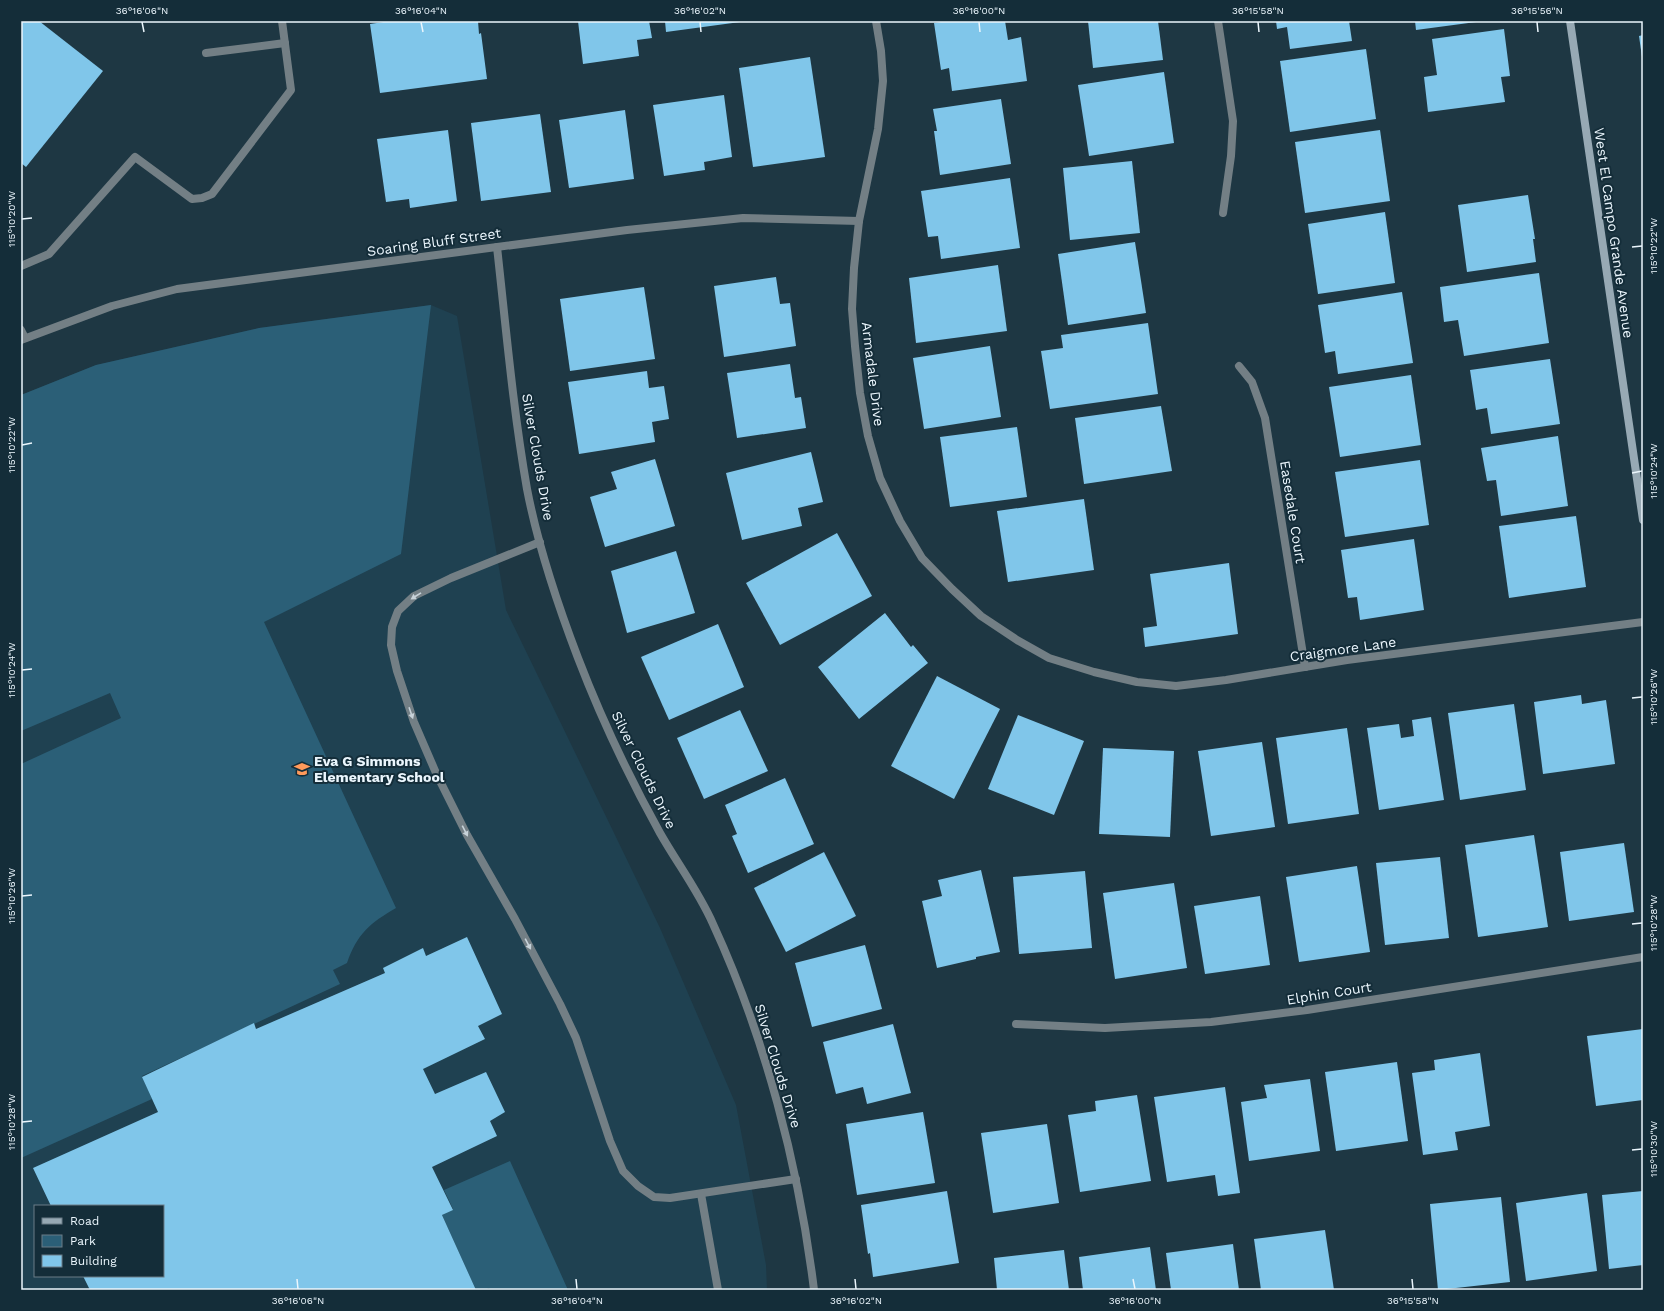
<svg xmlns="http://www.w3.org/2000/svg" width="1664" height="1311" font-family="'Work Sans',sans-serif">
	<style>
		.built { fill: #1f4151; fill-rule: evenodd }
		.green { fill: #2b5f77 }
		.building { fill: #80c6ea }
		.lines { fill: none; stroke-linecap: round; stroke-linejoin: round }
		.lane { stroke: #737f85; stroke-width: 8 }
		.street { stroke: #737f85; stroke-width: 8 }
		.secondary { stroke: #97a9b4; stroke-width: 8 }
		.oneway { fill: #c7d2d9 }
		.ticks { fill: none; stroke: #ebf6fd; stroke-width: 1.5 }
		.labels { text-anchor: middle; stroke-width: 4; stroke-linejoin: round; paint-order: stroke }
		.street-label { font-size: 14px; fill: #ebf6fd; stroke: #142d39 }
		.poi-label { font-size: 14px; font-weight: bold; fill: #ebf6fd; stroke: #142d39; text-anchor: start }
		.neatline { fill: none; stroke: #ebf6fd; stroke-width: 1.5 }
		.ticks-label { font-size: 10px; text-anchor: middle; fill: #ebf6fd }
	</style>
	<rect width="100%" height="100%" fill="#1e3743"/>
	<path class="built" d="M431,305L457,316L506,610L660,928L736,1105L766,1265L767,1290H21V395L96,365L259,328ZM35,1206H163V1276H35Z"/>
	<g class="green">
		<path d="M431,305L401,554L264,622L396,908C370,923 357,934 347,963L333,970L340,984L142,1076L152,1099L21,1158V764L121,718L110,693L21,731V395L96,365L259,328Z"/>
		<path d="M510,1161L568,1290H490L489,1288L485,1290H476L442,1215L453,1209L444,1190Z"/>
	</g>
	<g class="building">
		<path d="M21,21H39L103,71L26,167L21,163Z"/>
		<path d="M390,21H478L479,34L481,33L487,79L380,93L370,24Z"/>
		<path d="M578,21H649L652,38L637,40L639,56L583,64Z"/>
		<path d="M665,21H740V22L666,32Z"/>
		<path d="M948,21H1005L1008,40L1021,37L1027,81L952,91L949,68L941,70L934,23Z"/>
		<path d="M1088,21H1158L1163,60L1093,68Z"/>
		<path d="M1276,21H1349L1352,41L1290,49L1287,27L1277,29Z"/>
		<path d="M1415,21H1476V22L1416,30Z"/>
		<path d="M1504,29L1510,76L1501,77L1505,102L1428,112L1424,77L1437,75L1432,39Z"/>
		<path d="M1643,35V57H1642L1639,36Z"/>
		<path d="M1366,49L1376,119L1290,132L1280,61Z"/>
		<path d="M810,57L825,157L753,167L739,68Z"/>
		<path d="M1164,72L1174,143L1089,156L1078,85Z"/>
		<path d="M724,95L732,157L704,162L705,170L664,176L653,105Z"/>
		<path d="M1001,99L1011,164L940,175L934,131H937L933,109Z"/>
		<path d="M625,110L634,179L569,188L559,120Z"/>
		<path d="M540,114L551,192L481,201L471,123Z"/>
		<path d="M448,130L457,201L410,208L409,199L386,202L377,139Z"/>
		<path d="M1380,130L1390,201L1305,213L1295,142Z"/>
		<path d="M1132,161L1140,233L1070,240L1063,168Z"/>
		<path d="M1010,178L1020,248L941,259L938,236L928,237L921,191Z"/>
		<path d="M1528,195L1535,239H1533L1536,262L1467,272L1458,205Z"/>
		<path d="M1385,212L1395,283L1318,294L1308,224Z"/>
		<path d="M1135,242L1146,313L1068,325L1058,254Z"/>
		<path d="M998,265L1007,331L916,343L909,278Z"/>
		<path d="M1539,273L1549,343L1464,356L1458,320L1444,322L1440,287Z"/>
		<path d="M776,277L780,304L790,303L796,346L724,357L714,286Z"/>
		<path d="M644,287L655,359L570,371L560,299Z"/>
		<path d="M1402,292L1413,363L1338,374L1335,351L1325,353L1318,305Z"/>
		<path d="M1148,323L1158,394L1050,409L1041,351L1063,348L1061,335Z"/>
		<path d="M990,346L1001,417L924,429L913,358Z"/>
		<path d="M1550,359L1560,424L1491,434L1487,408L1476,410L1470,370Z"/>
		<path d="M790,364L795,398L801,397L806,428L737,438L727,373Z"/>
		<path d="M647,371L649,388L664,386L669,419L652,422L655,442L579,454L568,382Z"/>
		<path d="M1411,375L1421,445L1340,457L1329,387Z"/>
		<path d="M1161,406L1172,471L1084,484L1075,418Z"/>
		<path d="M1017,427L1027,497L950,507L940,437Z"/>
		<path d="M1558,436L1568,506L1501,516L1496,480L1487,481L1481,448Z"/>
		<path d="M811,452L823,502L798,508L802,526L742,540L726,473Z"/>
		<path d="M655,459L675,526L605,547L590,497L617,489L611,472Z"/>
		<path d="M1420,460L1429,525L1345,537L1335,472Z"/>
		<path d="M1084,499L1094,570L1008,582L997,511Z"/>
		<path d="M1576,516L1586,587L1509,598L1499,526Z"/>
		<path d="M837,533L872,596L780,645L746,583Z"/>
		<path d="M1414,539L1424,610L1360,620L1357,597L1348,598L1341,550Z"/>
		<path d="M676,551L695,613L627,633L611,571Z"/>
		<path d="M1229,563L1238,634L1145,647L1143,628L1157,626L1150,574Z"/>
		<path d="M885,613L911,647L913,645L928,663L859,719L818,667Z"/>
		<path d="M718,624L744,687L669,720L641,657Z"/>
		<path d="M937,676L1000,709L954,799L891,766Z"/>
		<path d="M1581,695L1582,704L1606,700L1615,764L1543,774L1534,702Z"/>
		<path d="M1514,704L1526,790L1460,800L1448,713Z"/>
		<path d="M740,710L768,771L704,799L677,738Z"/>
		<path d="M1018,715L1084,741L1054,815L988,789Z"/>
		<path d="M1431,717L1444,800L1379,810L1367,728L1399,724L1401,738L1414,736L1412,720Z"/>
		<path d="M1347,728L1359,814L1288,824L1276,738Z"/>
		<path d="M1262,742L1275,827L1211,836L1198,751Z"/>
		<path d="M1103,748L1174,751L1170,837L1099,834Z"/>
		<path d="M785,778L814,844L748,873L732,836L737,834L725,805Z"/>
		<path d="M1534,835L1548,927L1478,937L1465,845Z"/>
		<path d="M1624,843L1634,912L1569,921L1560,852Z"/>
		<path d="M824,852L856,916L786,952L754,888Z"/>
		<path d="M1440,857L1449,938L1385,945L1376,863Z"/>
		<path d="M1357,866L1370,952L1299,962L1286,877Z"/>
		<path d="M981,870L1000,952L976,957V959L937,968L922,901L942,896L938,880Z"/>
		<path d="M1085,871L1092,948L1019,954L1013,877Z"/>
		<path d="M1174,883L1187,968L1115,979L1103,893Z"/>
		<path d="M1260,896L1270,965L1205,974L1194,906Z"/>
		<path d="M467,937L502,1014L478,1026L485,1039L423,1069L435,1094L486,1072L505,1112L490,1121L497,1136L432,1167L453,1210L442,1215L476,1290H90L83,1276H163V1206H51L33,1168L158,1112L142,1077L254,1023L256,1029L385,973L383,968L423,948L426,956Z"/>
		<path d="M865,945L882,1009L812,1027L795,963Z"/>
		<path d="M893,1024L911,1093L867,1104L863,1087L836,1094L823,1042Z"/>
		<path d="M1643,1029V1100L1596,1106L1587,1036Z"/>
		<path d="M1480,1053L1490,1126L1455,1132L1458,1150L1423,1155L1412,1073L1435,1070L1434,1060Z"/>
		<path d="M1397,1062L1408,1141L1336,1151L1325,1072Z"/>
		<path d="M1310,1079L1320,1151L1249,1161L1241,1102L1267,1098L1264,1085Z"/>
		<path d="M1225,1087L1240,1193L1218,1196L1215,1175L1167,1182L1154,1097Z"/>
		<path d="M1137,1095L1151,1181L1080,1192L1068,1115L1096,1111L1095,1101Z"/>
		<path d="M923,1112L935,1183L857,1195L846,1124Z"/>
		<path d="M1047,1124L1059,1203L993,1213L981,1133Z"/>
		<path d="M947,1191L959,1263L873,1277L870,1253L868,1254L861,1205Z"/>
		<path d="M1643,1191V1265L1609,1269L1602,1195Z"/>
		<path d="M1587,1193L1597,1271L1526,1281L1516,1203Z"/>
		<path d="M1501,1197L1510,1282L1438,1290L1430,1204Z"/>
		<path d="M1325,1230L1334,1290H1261L1254,1239Z"/>
		<path d="M1233,1244L1239,1290H1171L1166,1253Z"/>
		<path d="M1150,1247L1156,1290H1083L1079,1257Z"/>
		<path d="M1064,1250L1069,1290H997L994,1258Z"/>
	</g>
	<g class="lines">
		<g class="lane">
			<path d="M206,53L285,43"/>
			<path d="M21,266L49,254L135,157L192,199L202,198L212,194L291,90L282,21"/>
			<path d="M21,330L25,338"/>
			<path d="M540,542L451,578L414,596L398,611L392,627L391,645L397,671L414,722L436,773L467,835L515,919L560,1004L576,1038L610,1141L623,1171L638,1186L654,1197L670,1198L796,1179"/>
			<path d="M701,1194L718,1290"/>
		</g>
		<g class="street">
			<path d="M876,21L881,51L883,81L878,129L859,221L854,268L852,309L855,346L860,393L868,436L880,478L900,521L922,558L952,589L981,616L1017,640L1049,658L1094,672L1137,682L1176,686L1226,680L1347,660L1643,622"/>
			<path d="M1218,21L1233,121L1231,156L1223,213"/>
			<path d="M497,247C506,328 513,409 527,489C538,546 557,603 578,658C601,718 629,777 660,833C677,863 699,892 713,924C765,1037 799,1167 814,1290"/>
			<path d="M21,340L112,306L177,289L627,230L743,218L859,221"/>
			<path d="M1239,366L1252,382L1265,418L1305,667"/>
			<path d="M1016,1024L1105,1028L1211,1022L1307,1010L1643,957"/>
		</g>
		<path class="secondary" d="M1570,21L1643,520"/>
	</g>
	<defs><path id="oneway-solid" d="M-6-.8H1V-3.2L6.5 0L1 3.2V.8H-6Z"/></defs>
	<g class="oneway">
		<use href="#oneway-solid" transform="translate(416 596) rotate(148)"/>
		<use href="#oneway-solid" transform="translate(411 713) rotate(71)"/>
		<use href="#oneway-solid" transform="translate(465 831) rotate(63)"/>
		<use href="#oneway-solid" transform="translate(528 944) rotate(62)"/>
	</g>
	<path class="ticks" d="M142,22L144,32M421,22L423,32M700,22L701,32M979,22L980,32M1258,22L1259,32M1537,22L1538,32M22,219L32,218M1632,247L1642,246M22,445L32,443M1632,473L1642,471M22,670L32,669M1632,698L1642,697M22,896L32,895M1632,924L1642,923M22,1122L32,1121M1632,1150L1642,1149M297,1279L298,1289M576,1279L577,1289M855,1279L856,1289M1133,1279L1135,1289M1412,1279L1413,1289"/>
	<defs>
		<symbol id="school-bare" viewBox="-9 -9 18 18"><path d="M0-5L7-2L0 1L-7-2ZM-4 1L0 2.5L4 1V4Q0 6-4 4Z" fill="#ff9a5b" stroke="#142d39" stroke-width="2.5" paint-order="stroke"/></symbol>
	</defs>
	<g fill-rule="evenodd">
		<use href="#school-bare" x="291" y="758" width="22" height="22"/>
	</g>
	<g class="labels">
		<g class="street-label">
			<text transform="translate(1614 233) rotate(82)" y="5">West El Campo Grande Avenue</text>
			<text transform="translate(434 242) rotate(-8)" y="5">Soaring Bluff Street</text>
			<text transform="translate(873 374) rotate(83)" y="5">Armadale Drive</text>
			<text transform="translate(538 457) rotate(80)" y="5">Silver Clouds Drive</text>
			<text transform="translate(1293 512) rotate(81)" y="5">Easedale Court</text>
			<text transform="translate(1343 649) rotate(-8)" y="5">Craigmore Lane</text>
			<text transform="translate(644 770) rotate(64)" y="5">Silver Clouds Drive</text>
			<text transform="translate(1329 993) rotate(-9)" y="5">Elphin Court</text>
			<text transform="translate(778 1066) rotate(73)" y="5">Silver Clouds Drive</text>
		</g>
		<g class="poi-label">
			<text x="314" y="766">Eva G Simmons<tspan x="314" dy="16">Elementary School</tspan></text>
		</g>
	</g>
	<rect width="1664" height="1311" fill="none" stroke="#142d39" stroke-width="44"/>
	<rect x="34" y="1205" width="130" height="72" fill="#142d39" stroke="#6a7d87"/>
	<rect x="42" y="1218" width="20" height="6" fill="#97a9b4" stroke="#6a7d87"/>
	<text x="70" y="1225" font-size="12" fill="#ebf6fd">Road</text>
	<rect x="42" y="1235" width="20" height="12" fill="#2b5f77" stroke="#6a7d87"/>
	<text x="70" y="1245" font-size="12" fill="#ebf6fd">Park</text>
	<rect x="42" y="1255" width="20" height="12" fill="#80c6ea" stroke="#6a7d87"/>
	<text x="70" y="1265" font-size="12" fill="#ebf6fd">Building</text>
	<rect x="22" y="22" width="1620" height="1267" class="neatline"/>
	<g class="ticks-label">
		<text x="142" y="14">36°16'06"N</text>
		<text x="421" y="14">36°16'04"N</text>
		<text x="700" y="14">36°16'02"N</text>
		<text x="979" y="14">36°16'00"N</text>
		<text x="1258" y="14">36°15'58"N</text>
		<text x="1537" y="14">36°15'56"N</text>
		<text transform="translate(11 219) rotate(-90)" y="4">115°10'20"W</text>
		<text transform="translate(1653 246) rotate(-90)" y="4">115°10'22"W</text>
		<text transform="translate(11 445) rotate(-90)" y="4">115°10'22"W</text>
		<text transform="translate(1653 471) rotate(-90)" y="4">115°10'24"W</text>
		<text transform="translate(11 670) rotate(-90)" y="4">115°10'24"W</text>
		<text transform="translate(1653 697) rotate(-90)" y="4">115°10'26"W</text>
		<text transform="translate(11 896) rotate(-90)" y="4">115°10'26"W</text>
		<text transform="translate(1653 923) rotate(-90)" y="4">115°10'28"W</text>
		<text transform="translate(11 1122) rotate(-90)" y="4">115°10'28"W</text>
		<text transform="translate(1653 1149) rotate(-90)" y="4">115°10'30"W</text>
		<text x="298" y="1304">36°16'06"N</text>
		<text x="577" y="1304">36°16'04"N</text>
		<text x="856" y="1304">36°16'02"N</text>
		<text x="1135" y="1304">36°16'00"N</text>
		<text x="1413" y="1304">36°15'58"N</text>
	</g>
</svg>
